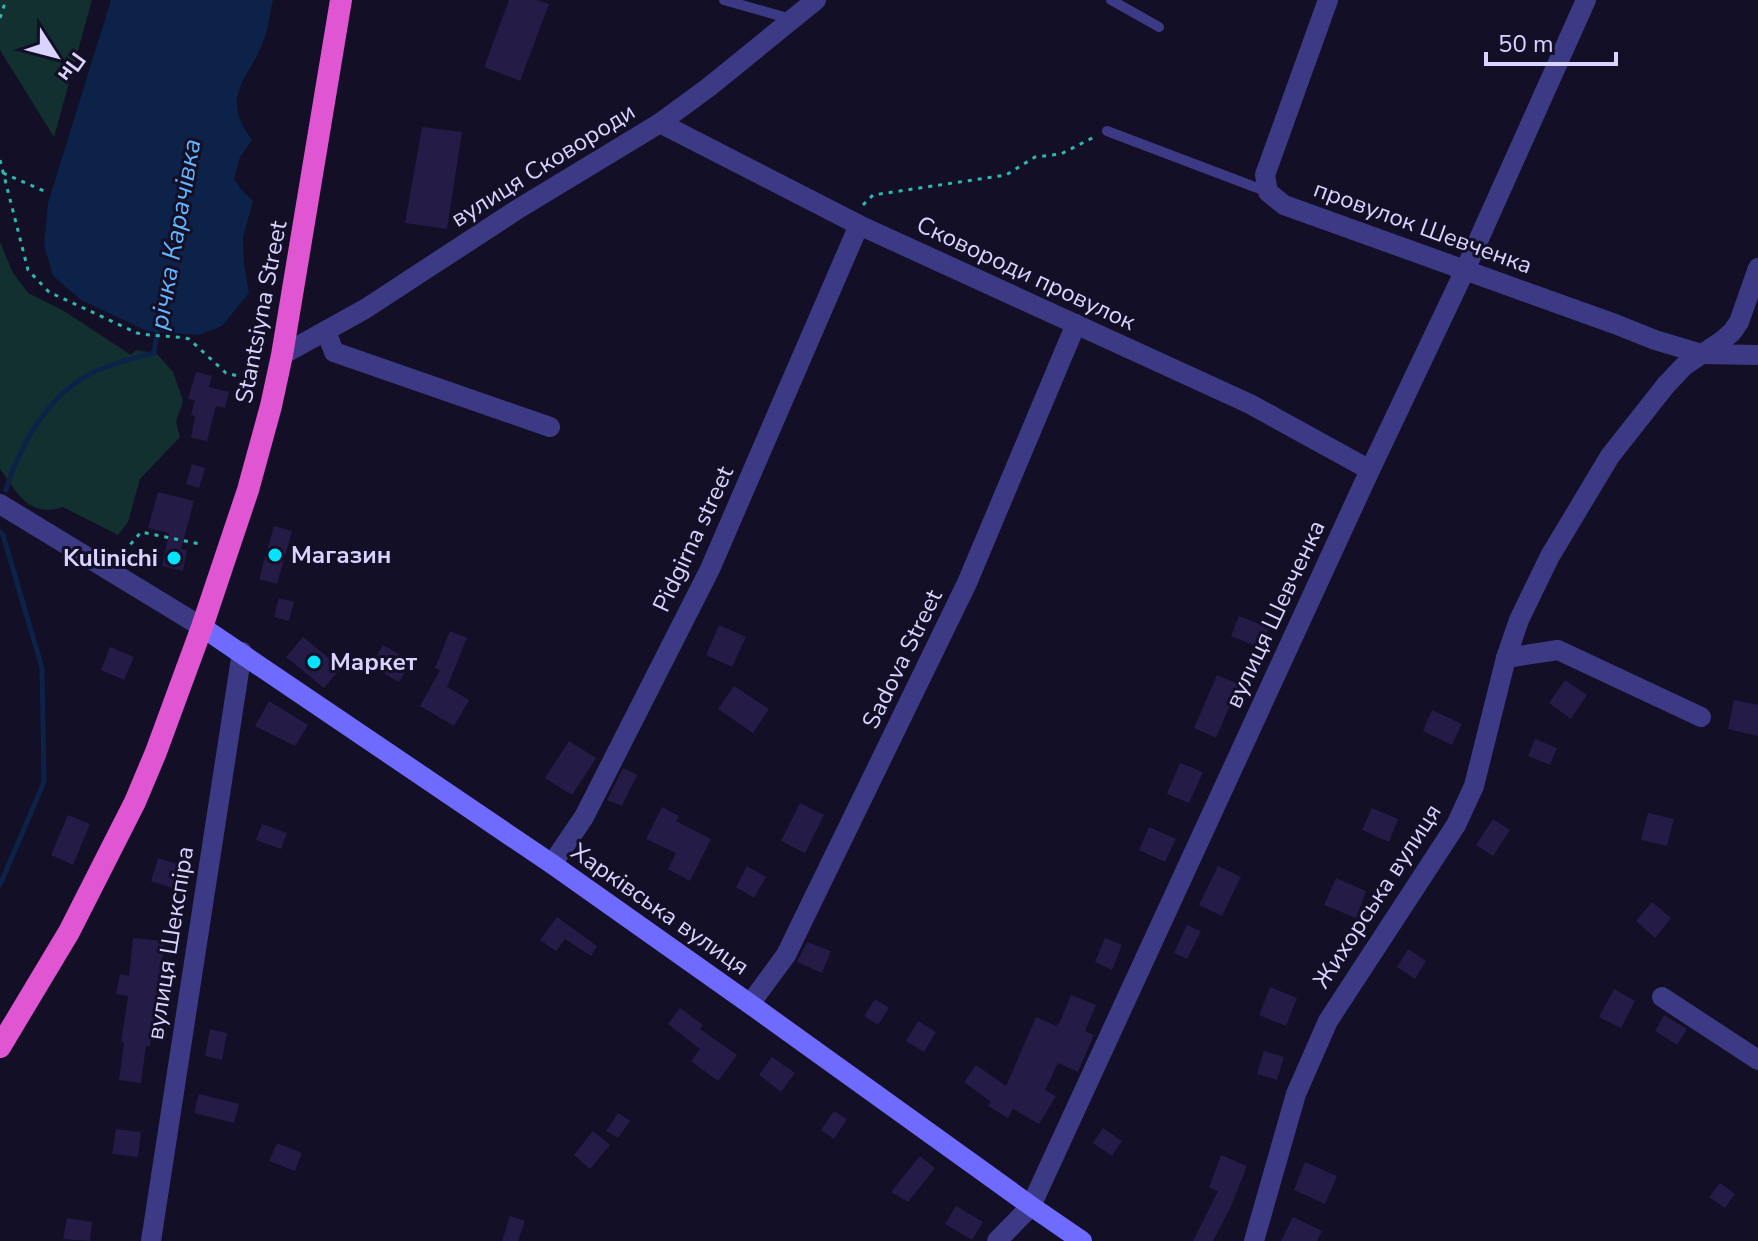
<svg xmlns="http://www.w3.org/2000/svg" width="1758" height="1241" font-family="'Nunito Sans',sans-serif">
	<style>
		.green { fill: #12302f }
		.water { fill: #0c2248 }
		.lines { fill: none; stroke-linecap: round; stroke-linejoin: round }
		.stream { stroke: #0c2248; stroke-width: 5 }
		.building { fill: #241b47 }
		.path { stroke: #2fb8b0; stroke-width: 3; stroke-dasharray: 4 6; stroke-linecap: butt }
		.service { stroke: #3d3a85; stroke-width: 10 }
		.minor { stroke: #3d3a85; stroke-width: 20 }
		.tertiary { stroke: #3d3a85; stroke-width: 20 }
		.secondary { stroke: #6f6bff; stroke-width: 20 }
		.trunk { stroke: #e055d1; stroke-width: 22 }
		.poi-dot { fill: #00e5ff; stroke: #130f26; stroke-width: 3 }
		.labels { text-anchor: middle; stroke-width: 6; stroke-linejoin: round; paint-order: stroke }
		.street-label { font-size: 24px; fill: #d9d4ff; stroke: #130f26 }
		.poi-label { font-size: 24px; font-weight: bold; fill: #d9d4ff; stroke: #130f26; text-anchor: start }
		.water-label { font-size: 26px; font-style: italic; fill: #62b6ff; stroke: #130f26 }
	</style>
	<rect width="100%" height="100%" fill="#130f26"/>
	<g class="green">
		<path d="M0,0H92L54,137L0,50Z"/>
		<path d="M0,242L13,273L28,293L64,311L131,355L136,350L157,354L173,372L183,401L176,422L180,437L140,479L128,522L118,535L63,507C28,518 18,493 0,469Z"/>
	</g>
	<path class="water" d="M111,0H273C270,12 269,25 265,37C250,80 218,94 252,140L240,157L234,179L240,188L253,201L243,237L244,264L249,293L222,326L199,335L147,331L81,300L53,276L44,244L48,203Z"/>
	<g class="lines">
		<g class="stream">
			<path d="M6,490C22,439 54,385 106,367C121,361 138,357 154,353L158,328"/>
			<path d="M0,532L3,535L42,668L44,782L0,885"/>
		</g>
	</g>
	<g class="building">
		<path d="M509,0H537L549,4L520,81L484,67Z"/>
		<path d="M422,127L462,132L447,229L405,223Z"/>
		<path d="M196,372L212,376L209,387L229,392L225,408L216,406L207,441L191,438L195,416L191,415L195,400L188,399Z"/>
		<path d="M192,464L205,468L199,488L186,484Z"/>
		<path d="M158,492L194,501L181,549L187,550L183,571L162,566L169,533L148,528Z"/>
		<path d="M274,526L292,531L277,584L259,579Z"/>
		<path d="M279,598L294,602L289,621L274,617Z"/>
		<path d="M1239,616L1269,628L1261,648L1231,636Z"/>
		<path d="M719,625L746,637L732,667L706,655Z"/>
		<path d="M450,631L467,638L447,687L469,700L454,726L420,706L440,670L435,668Z"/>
		<path d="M303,637L341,668L324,688L286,657Z"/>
		<path d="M383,645L411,661L399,682L371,666Z"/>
		<path d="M110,647L134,657L124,680L101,670Z"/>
		<path d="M1217,675L1239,684L1216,738L1194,728Z"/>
		<path d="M1565,680L1587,695L1571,719L1549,703Z"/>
		<path d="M734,686L769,709L753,733L718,709Z"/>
		<path d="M1734,700L1758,705V736L1728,729Z"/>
		<path d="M269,701L308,725L295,746L255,726Z"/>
		<path d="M1432,710L1462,724L1452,745L1423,731Z"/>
		<path d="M1535,739L1557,748L1550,765L1528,756Z"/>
		<path d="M569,741L596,758L572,795L545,778Z"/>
		<path d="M1180,763L1203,772L1189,803L1167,794Z"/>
		<path d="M623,768L637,775L622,806L607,800Z"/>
		<path d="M800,803L824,815L805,853L781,841Z"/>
		<path d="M662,807L679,816L676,821L711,839L690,881L668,869L676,853L646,839Z"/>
		<path d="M1372,808L1398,819L1389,842L1362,830Z"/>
		<path d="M1648,813L1674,819L1667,846L1641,840Z"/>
		<path d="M68,815L90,824L73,865L51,855Z"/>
		<path d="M1493,819L1510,830L1493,856L1476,845Z"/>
		<path d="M262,824L287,833L281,849L256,840Z"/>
		<path d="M1149,827L1176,839L1165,862L1139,850Z"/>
		<path d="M158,858L180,865L172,888L151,881Z"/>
		<path d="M747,866L766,877L754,898L736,887Z"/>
		<path d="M1218,866L1241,877L1222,916L1199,905Z"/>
		<path d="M1336,878L1366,891L1356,918L1324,905Z"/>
		<path d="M1652,902L1671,918L1655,938L1636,921Z"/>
		<path d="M557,917L597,946L591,956L565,939L556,951L540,940Z"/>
		<path d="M1187,925L1201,931L1187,959L1174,953Z"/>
		<path d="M133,938L165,941L150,1046H146L141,1083L119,1080L124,1043L121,1042L128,996L116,994L120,974L129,976Z"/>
		<path d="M1105,938L1122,945L1112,970L1095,962Z"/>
		<path d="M807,942L831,951L822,973L797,962Z"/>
		<path d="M1408,949L1426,961L1415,979L1397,967Z"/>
		<path d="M1270,987L1297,998L1286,1026L1259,1015Z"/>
		<path d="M1614,989L1635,1001L1621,1028L1599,1017Z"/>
		<path d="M1071,995L1096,1005L1085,1031L1094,1035L1078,1072L1058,1063L1045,1090L1056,1096L1039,1124L1013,1109L1008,1118L988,1106L991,1102L964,1082L976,1065L1006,1086L1036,1017L1056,1026L1058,1023L1059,1024Z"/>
		<path d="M875,999L889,1008L878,1025L864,1016Z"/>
		<path d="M680,1008L703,1025L700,1029L737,1055L718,1081L691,1061L700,1049L668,1024Z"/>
		<path d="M1664,1015L1687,1029L1677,1045L1655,1031Z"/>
		<path d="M918,1021L936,1032L924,1052L906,1041Z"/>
		<path d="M210,1029L227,1033L222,1060L205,1056Z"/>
		<path d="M1264,1051L1284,1057L1277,1080L1257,1074Z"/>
		<path d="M772,1057L795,1073L781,1092L759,1075Z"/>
		<path d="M199,1094L239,1104L234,1123L194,1113Z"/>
		<path d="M834,1111L847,1119L834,1139L821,1130Z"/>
		<path d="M618,1113L630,1121L618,1138L606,1131Z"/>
		<path d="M1103,1128L1122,1141L1112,1156L1093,1143Z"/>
		<path d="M116,1129L141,1132L138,1157L112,1154Z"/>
		<path d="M593,1131L610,1145L590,1169L574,1155Z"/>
		<path d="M277,1143L302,1153L295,1171L269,1161Z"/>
		<path d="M1221,1155L1247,1166L1231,1206L1213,1241H1193L1218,1191L1209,1187Z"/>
		<path d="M920,1156L935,1168L908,1202L891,1192Z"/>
		<path d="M1305,1162L1337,1176L1325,1204L1294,1190Z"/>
		<path d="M1720,1183L1735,1194L1725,1208L1709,1197Z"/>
		<path d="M956,1206L983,1222L972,1240L945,1224Z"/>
		<path d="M510,1216L525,1221L518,1241H502Z"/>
		<path d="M1293,1217L1322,1231L1317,1241H1281Z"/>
		<path d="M67,1218L92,1222L90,1241L63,1239Z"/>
	</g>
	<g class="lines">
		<g class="path">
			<path d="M0,18L6,0"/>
			<path d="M0,160L28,270L49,292L137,333C154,337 172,335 189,339L226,373L238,376"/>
			<path d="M3,173L44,191"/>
			<path d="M863,205L873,195L1006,175L1035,157L1061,154L1096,136"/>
			<path d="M124,552L141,532L200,544"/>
		</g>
		<g class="service">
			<path d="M724,0L791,19"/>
			<path d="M1111,0L1159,27"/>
			<path d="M1107,131L1268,192"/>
		</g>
		<g class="minor">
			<path d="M1328,0L1265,175L1268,192L1284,205L1615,324L1655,340L1702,354L1758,355"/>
			<path d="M660,123L859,225L1250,404L1370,470"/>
			<path d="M326,331L334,352L550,427"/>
			<path d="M282,355L365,309L518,209L660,123L709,87L816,0"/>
			<path d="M1506,658L1558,650L1701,717"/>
			<path d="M552,864L584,817L710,569L859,225"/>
			<path d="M1662,997L1758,1060"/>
			<path d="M750,1004L786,955L967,583L1076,324"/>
			<path d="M151,1241L242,652"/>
			<path d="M997,1241L1031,1206L1370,470L1465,270L1586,0"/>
			<path d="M1254,1241L1296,1094L1328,1021L1456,825L1474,786L1506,658L1519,620L1550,556L1610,456L1666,385L1684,366L1723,340L1732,332L1739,322L1758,268"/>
		</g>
		<path class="tertiary" d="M0,504L202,627"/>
		<path class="secondary" d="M202,627L552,864L750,1004L1031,1206L1082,1241"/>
		<path class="trunk" d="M0,1047L69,932L135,802L156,752L202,627L248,490L271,406L282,355L341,0"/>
	</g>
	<g class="poi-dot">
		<circle cx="275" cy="555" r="8"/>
		<circle cx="174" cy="558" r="8"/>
		<circle cx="314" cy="662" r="8"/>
	</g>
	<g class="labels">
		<g class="street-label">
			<text transform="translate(543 165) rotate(-32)" y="8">вулиця Сковороди</text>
			<text transform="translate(1423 227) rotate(20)" y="8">провулок Шевченка</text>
			<text transform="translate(1026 273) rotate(25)" y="8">Сковороди провулок</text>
			<text transform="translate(261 312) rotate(-79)" y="8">Stantsiyna Street</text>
			<text transform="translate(693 539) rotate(-65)" y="8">Pidgirna street</text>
			<text transform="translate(1275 614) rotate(-65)" y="8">вулиця Шевченка</text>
			<text transform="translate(902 659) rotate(-64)" y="8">Sadova Street</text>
			<text transform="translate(1377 896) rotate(-57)" y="8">Жихорська вулиця</text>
			<text transform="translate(660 909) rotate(35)" y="8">Харківська вулиця</text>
			<text transform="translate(170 943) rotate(-81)" y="8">вулиця Шекспіра</text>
		</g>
		<g class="poi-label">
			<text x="291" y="563">Магазин</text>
			<text x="158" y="566" text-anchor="end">Kulinichi</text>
			<text x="330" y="670">Маркет</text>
		</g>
		<g class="water-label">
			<text transform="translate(175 234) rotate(-80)" y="9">річка Карачівка</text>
		</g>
	</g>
	<g transform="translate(56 56) rotate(126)" stroke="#130f26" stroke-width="6" paint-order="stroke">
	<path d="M0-6L14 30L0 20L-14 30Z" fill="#d9d4ff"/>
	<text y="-12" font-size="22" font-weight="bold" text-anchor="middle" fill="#d9d4ff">Пн</text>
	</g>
	<path d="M1486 52v12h130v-12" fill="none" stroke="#d9d4ff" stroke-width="4"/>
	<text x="1498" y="52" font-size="24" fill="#d9d4ff" stroke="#130f26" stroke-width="6" paint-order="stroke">50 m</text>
</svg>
